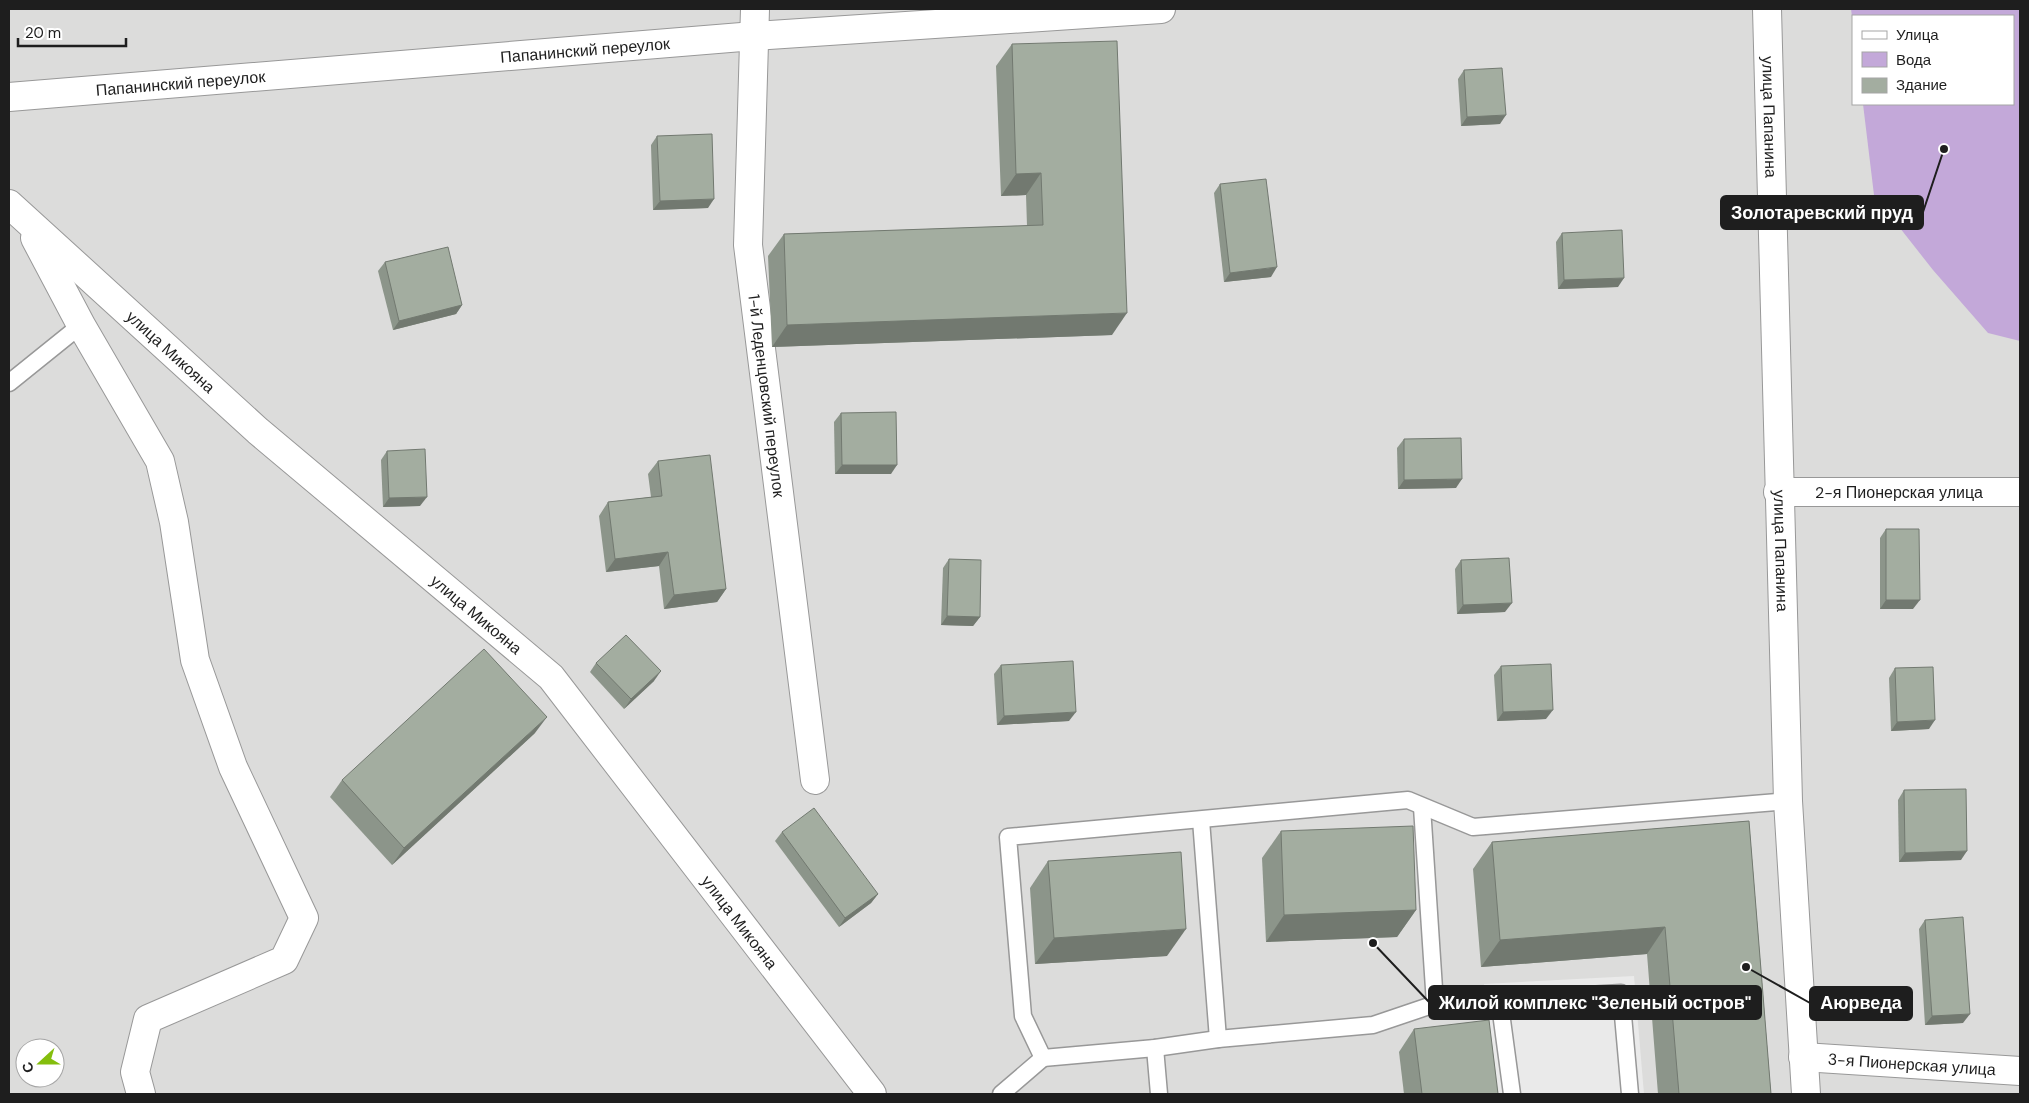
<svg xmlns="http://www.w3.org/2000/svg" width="2029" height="1103" font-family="'DM Sans',sans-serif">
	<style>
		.residential { fill: #dcdcdb; fill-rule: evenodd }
		.parking { fill: #eaeaea }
		.water { fill: #c3a8d9 }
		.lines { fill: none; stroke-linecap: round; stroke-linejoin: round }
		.service-casing { stroke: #989898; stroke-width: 19 }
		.minor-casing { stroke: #989898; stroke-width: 30 }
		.service { stroke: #fff; stroke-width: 16 }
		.minor { stroke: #fff; stroke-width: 28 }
		.wall { fill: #8c958a }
		.shaded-wall { fill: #727970 }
		.building { fill: #a3ada0; stroke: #727970 }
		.labels { text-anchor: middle; stroke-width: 5; stroke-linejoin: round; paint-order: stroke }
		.street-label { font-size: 16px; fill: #1e1e1e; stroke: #fff }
		.leader { fill: none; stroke: #1e1e1e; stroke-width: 2 }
		.callout-dot { fill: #1e1e1e; stroke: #fff; stroke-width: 2 }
		.callout { fill: #1e1e1e; stroke: #1e1e1e; stroke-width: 2 }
		.callout-label { font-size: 18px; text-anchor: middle; font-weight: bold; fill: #fff }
	</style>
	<rect width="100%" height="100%" fill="#e5eee5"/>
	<path class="residential" d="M9,9H2020V1094H9ZM1853,16H2013V104H1853ZM25,1048H55V1078H25Z"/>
	<path class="parking" d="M1634,976L1644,1094H1499L1484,984Z"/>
	<path class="water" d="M1851,9H2020V341L1988,333L1933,270L1874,195L1863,104H2013V16H1853V25Z"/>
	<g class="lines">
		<defs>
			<g id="service">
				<path d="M9,383L81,325"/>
				<path d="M1422,807L1435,1004"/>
				<path d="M1201,820L1218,1039"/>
				<path d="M1499,998L1512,1094"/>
				<path d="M1155,1048L1159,1094"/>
				<path d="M1043,1058L1155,1048L1218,1039L1373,1025L1435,1004L1621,993L1630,1094"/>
				<path d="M1001,1094L1043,1058L1023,1016L1008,837L1408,800L1473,827L1788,801"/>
			</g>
			<g id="minor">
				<path id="s1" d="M755,9L748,245L815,780"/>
				<path id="s2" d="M1767,9L1788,801L1806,1094"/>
				<path id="s3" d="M9,97L754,36L1161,9"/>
				<path id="s4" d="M9,204L258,431L551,677L872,1094"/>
				<path d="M35,238L81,325L160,461L174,522L195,660L233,767L304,918L284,960L148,1019L135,1072L141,1094"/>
				<path id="s5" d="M1778,492H2020"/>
				<path id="s6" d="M1803,1057L2020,1071"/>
			</g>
		</defs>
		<use href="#service" class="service-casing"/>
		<use href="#minor" class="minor-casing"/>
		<use href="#service" class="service"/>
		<use href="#minor" class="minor"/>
	</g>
	<g class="wall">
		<path d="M1012,44L1112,335L772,347L768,256L784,234L1027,226L1026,195L1001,196L996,66Z"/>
		<path d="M1464,70L1500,124L1461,126L1458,79Z"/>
		<path d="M657,136L708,208L653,210L651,145Z"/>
		<path d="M1220,184L1271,277L1224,282L1214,193Z"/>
		<path d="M1562,233L1618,287L1558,289L1556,242Z"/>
		<path d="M385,262L462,305L456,314L393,330L378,271Z"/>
		<path d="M841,413L891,474H835L834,422Z"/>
		<path d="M1404,439L1456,488L1398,489L1397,448Z"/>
		<path d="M387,451L420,506L383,507L381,460Z"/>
		<path d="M658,461L726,589L717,602L664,609L659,566L606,572L599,516L608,502L651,497L648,474Z"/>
		<path d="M1886,529L1913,609H1880V538Z"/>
		<path d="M949,559L980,617L973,626L941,625L943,568Z"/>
		<path d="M1461,560L1505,612L1457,614L1455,569Z"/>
		<path d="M596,663L654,681L624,709L590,672Z"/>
		<path d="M1001,665L1069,721L997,725L994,674Z"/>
		<path d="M1501,666L1546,719L1497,721L1494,675Z"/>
		<path d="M1895,668L1929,729L1891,731L1889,678Z"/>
		<path d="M535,733L392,865L330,797L342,780Z"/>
		<path d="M1904,790L1961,860L1899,862L1898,800Z"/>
		<path d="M1749,821L1771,1094H1658L1647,954L1481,967L1473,869L1492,842Z"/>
		<path d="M1281,831L1416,910L1397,937L1266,942L1262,858Z"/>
		<path d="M782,832L878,894L871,903L839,927L775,841Z"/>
		<path d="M1048,861L1167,956L1035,964L1030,888Z"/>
		<path d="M1925,920L1963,1023L1925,1025L1919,929Z"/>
		<path d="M1414,1029L1498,1094H1404L1399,1052Z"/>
	</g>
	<g class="shaded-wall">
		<path d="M1506,115L1500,124L1461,126L1467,117Z"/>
		<path d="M1041,173L1026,195L1001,196L1016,174Z"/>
		<path d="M714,199L708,208L653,210L660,201Z"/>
		<path d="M1277,267L1271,277L1224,282L1230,273Z"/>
		<path d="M1624,278L1618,287L1558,289L1564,280Z"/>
		<path d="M462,305L456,314L393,330L399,321Z"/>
		<path d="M1127,313L1112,335L772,347L787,325Z"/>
		<path d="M842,465H897L891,474H835Z"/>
		<path d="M1462,479L1456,488L1398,489L1404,480Z"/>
		<path d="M427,497L420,506L383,507L389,498Z"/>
		<path d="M668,552L659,566L606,572L615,559Z"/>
		<path d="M726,589L717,602L664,609L674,595Z"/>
		<path d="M1886,600H1920L1913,609H1880Z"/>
		<path d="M1512,603L1505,612L1457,614L1463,605Z"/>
		<path d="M947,616L980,617L973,626L941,625Z"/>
		<path d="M661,671L654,681L624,709L631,699Z"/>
		<path d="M1553,710L1546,719L1497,721L1503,712Z"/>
		<path d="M1076,712L1069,721L997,725L1004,716Z"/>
		<path d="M547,717L535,733L392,865L404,848Z"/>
		<path d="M1935,720L1929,729L1891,731L1897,722Z"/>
		<path d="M1967,851L1961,860L1899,862L1905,853Z"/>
		<path d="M878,894L871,903L839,927L845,918Z"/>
		<path d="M1416,910L1397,937L1266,942L1284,915Z"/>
		<path d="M1665,927L1647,954L1481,967L1500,940Z"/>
		<path d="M1186,929L1167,956L1035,964L1054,938Z"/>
		<path d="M1970,1014L1963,1023L1925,1025L1932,1016Z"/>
	</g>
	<g class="building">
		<path d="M1117,41L1127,313L787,325L784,234L1043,225L1041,173L1016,174L1012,44Z"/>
		<path d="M1502,68L1506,115L1467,117L1464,70Z"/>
		<path d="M712,134L714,199L660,201L657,136Z"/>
		<path d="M1266,179L1277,267L1230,273L1220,184Z"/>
		<path d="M1622,230L1624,278L1564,280L1562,233Z"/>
		<path d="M448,247L462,305L399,321L385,262Z"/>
		<path d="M896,412L897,465H842L841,413Z"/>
		<path d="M1461,438L1462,479L1404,480V439Z"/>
		<path d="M425,449L427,497L389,498L387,451Z"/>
		<path d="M710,455L726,589L674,595L668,552L615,559L608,502L662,496L658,461Z"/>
		<path d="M1886,529H1919L1920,600H1886Z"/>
		<path d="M1509,558L1512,603L1463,605L1461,560Z"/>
		<path d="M949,559L981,560L980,617L947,616Z"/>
		<path d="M626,635L661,671L631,699L596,663Z"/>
		<path d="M484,649L547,717L404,848L342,780Z"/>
		<path d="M1073,661L1076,712L1004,716L1001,665Z"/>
		<path d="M1551,664L1553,710L1503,712L1501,666Z"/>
		<path d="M1933,667L1935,720L1897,722L1895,668Z"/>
		<path d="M1966,789L1967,851L1905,853L1904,790Z"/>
		<path d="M814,808L878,894L845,918L782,832Z"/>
		<path d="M1749,821L1771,1094H1679L1665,927L1500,940L1492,842Z"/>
		<path d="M1413,826L1416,910L1284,915L1281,831Z"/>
		<path d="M1181,852L1186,929L1054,938L1048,861Z"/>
		<path d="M1963,917L1970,1014L1932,1016L1925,920Z"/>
		<path d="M1489,1020L1498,1094H1422L1414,1029Z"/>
	</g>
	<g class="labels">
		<g class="street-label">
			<text dy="6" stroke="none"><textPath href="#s3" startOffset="578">Папанинский переулок</textPath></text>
			<text dy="6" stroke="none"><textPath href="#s3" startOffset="172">Папанинский переулок</textPath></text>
			<text dy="6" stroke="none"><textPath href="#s2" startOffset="108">улица Папанина</textPath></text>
			<text dy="6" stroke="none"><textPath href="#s4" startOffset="219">улица Микояна</textPath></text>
			<text dy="6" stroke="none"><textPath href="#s1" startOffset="388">1-й Леденцовский переулок</textPath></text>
			<text dy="6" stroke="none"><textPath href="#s5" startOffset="121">2-я Пионерская улица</textPath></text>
			<text dy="6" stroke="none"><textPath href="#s2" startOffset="542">улица Папанина</textPath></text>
			<text dy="6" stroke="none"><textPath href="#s4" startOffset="622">улица Микояна</textPath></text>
			<text dy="6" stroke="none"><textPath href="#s4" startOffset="1029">улица Микояна</textPath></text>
			<text dy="6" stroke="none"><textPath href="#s6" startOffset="109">3-я Пионерская улица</textPath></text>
		</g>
	</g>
	<path class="leader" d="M1944 149L1923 212M1373 943L1429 1002M1746 967L1810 1003"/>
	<g class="callout-dot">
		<circle cx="1944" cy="149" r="5"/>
		<circle cx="1373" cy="943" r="5"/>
		<circle cx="1746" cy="967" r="5"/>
	</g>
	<g class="callout">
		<rect x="1721" y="196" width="202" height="33" rx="5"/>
		<rect x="1429" y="986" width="332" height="33" rx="5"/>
		<rect x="1810" y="987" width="102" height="33" rx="5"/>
	</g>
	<g class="callout-label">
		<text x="1822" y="219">Золотаревский пруд</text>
		<text x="1595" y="1009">Жилой комплекс "Зеленый остров"</text>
		<text x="1861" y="1009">Аюрведа</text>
	</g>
	<rect width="2029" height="1103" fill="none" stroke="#1e1e1e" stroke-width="20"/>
	<rect x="1852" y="15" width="162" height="90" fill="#ffffff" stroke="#a5a5a5"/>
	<rect x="1862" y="31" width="25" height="8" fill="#ffffff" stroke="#a5a5a5"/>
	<text x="1896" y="40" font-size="15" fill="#1e1e1e">Улица</text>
	<rect x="1862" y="52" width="25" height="15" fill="#c3a8d9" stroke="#a5a5a5"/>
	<text x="1896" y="65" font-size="15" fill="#1e1e1e">Вода</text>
	<rect x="1862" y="78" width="25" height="15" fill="#a3ada0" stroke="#a5a5a5"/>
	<text x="1896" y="90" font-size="15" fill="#1e1e1e">Здание</text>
	<g transform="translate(40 1063) rotate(249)"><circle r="24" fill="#ffffff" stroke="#a5a5a5"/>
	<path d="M0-4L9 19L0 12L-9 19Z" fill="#84be0d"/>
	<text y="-8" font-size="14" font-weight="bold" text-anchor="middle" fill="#1e1e1e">С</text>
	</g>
	<path d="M18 38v8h108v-8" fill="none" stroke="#1e1e1e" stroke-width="2.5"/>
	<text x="25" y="38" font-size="15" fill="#1e1e1e" stroke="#ffffff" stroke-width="4" paint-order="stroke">20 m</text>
</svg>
